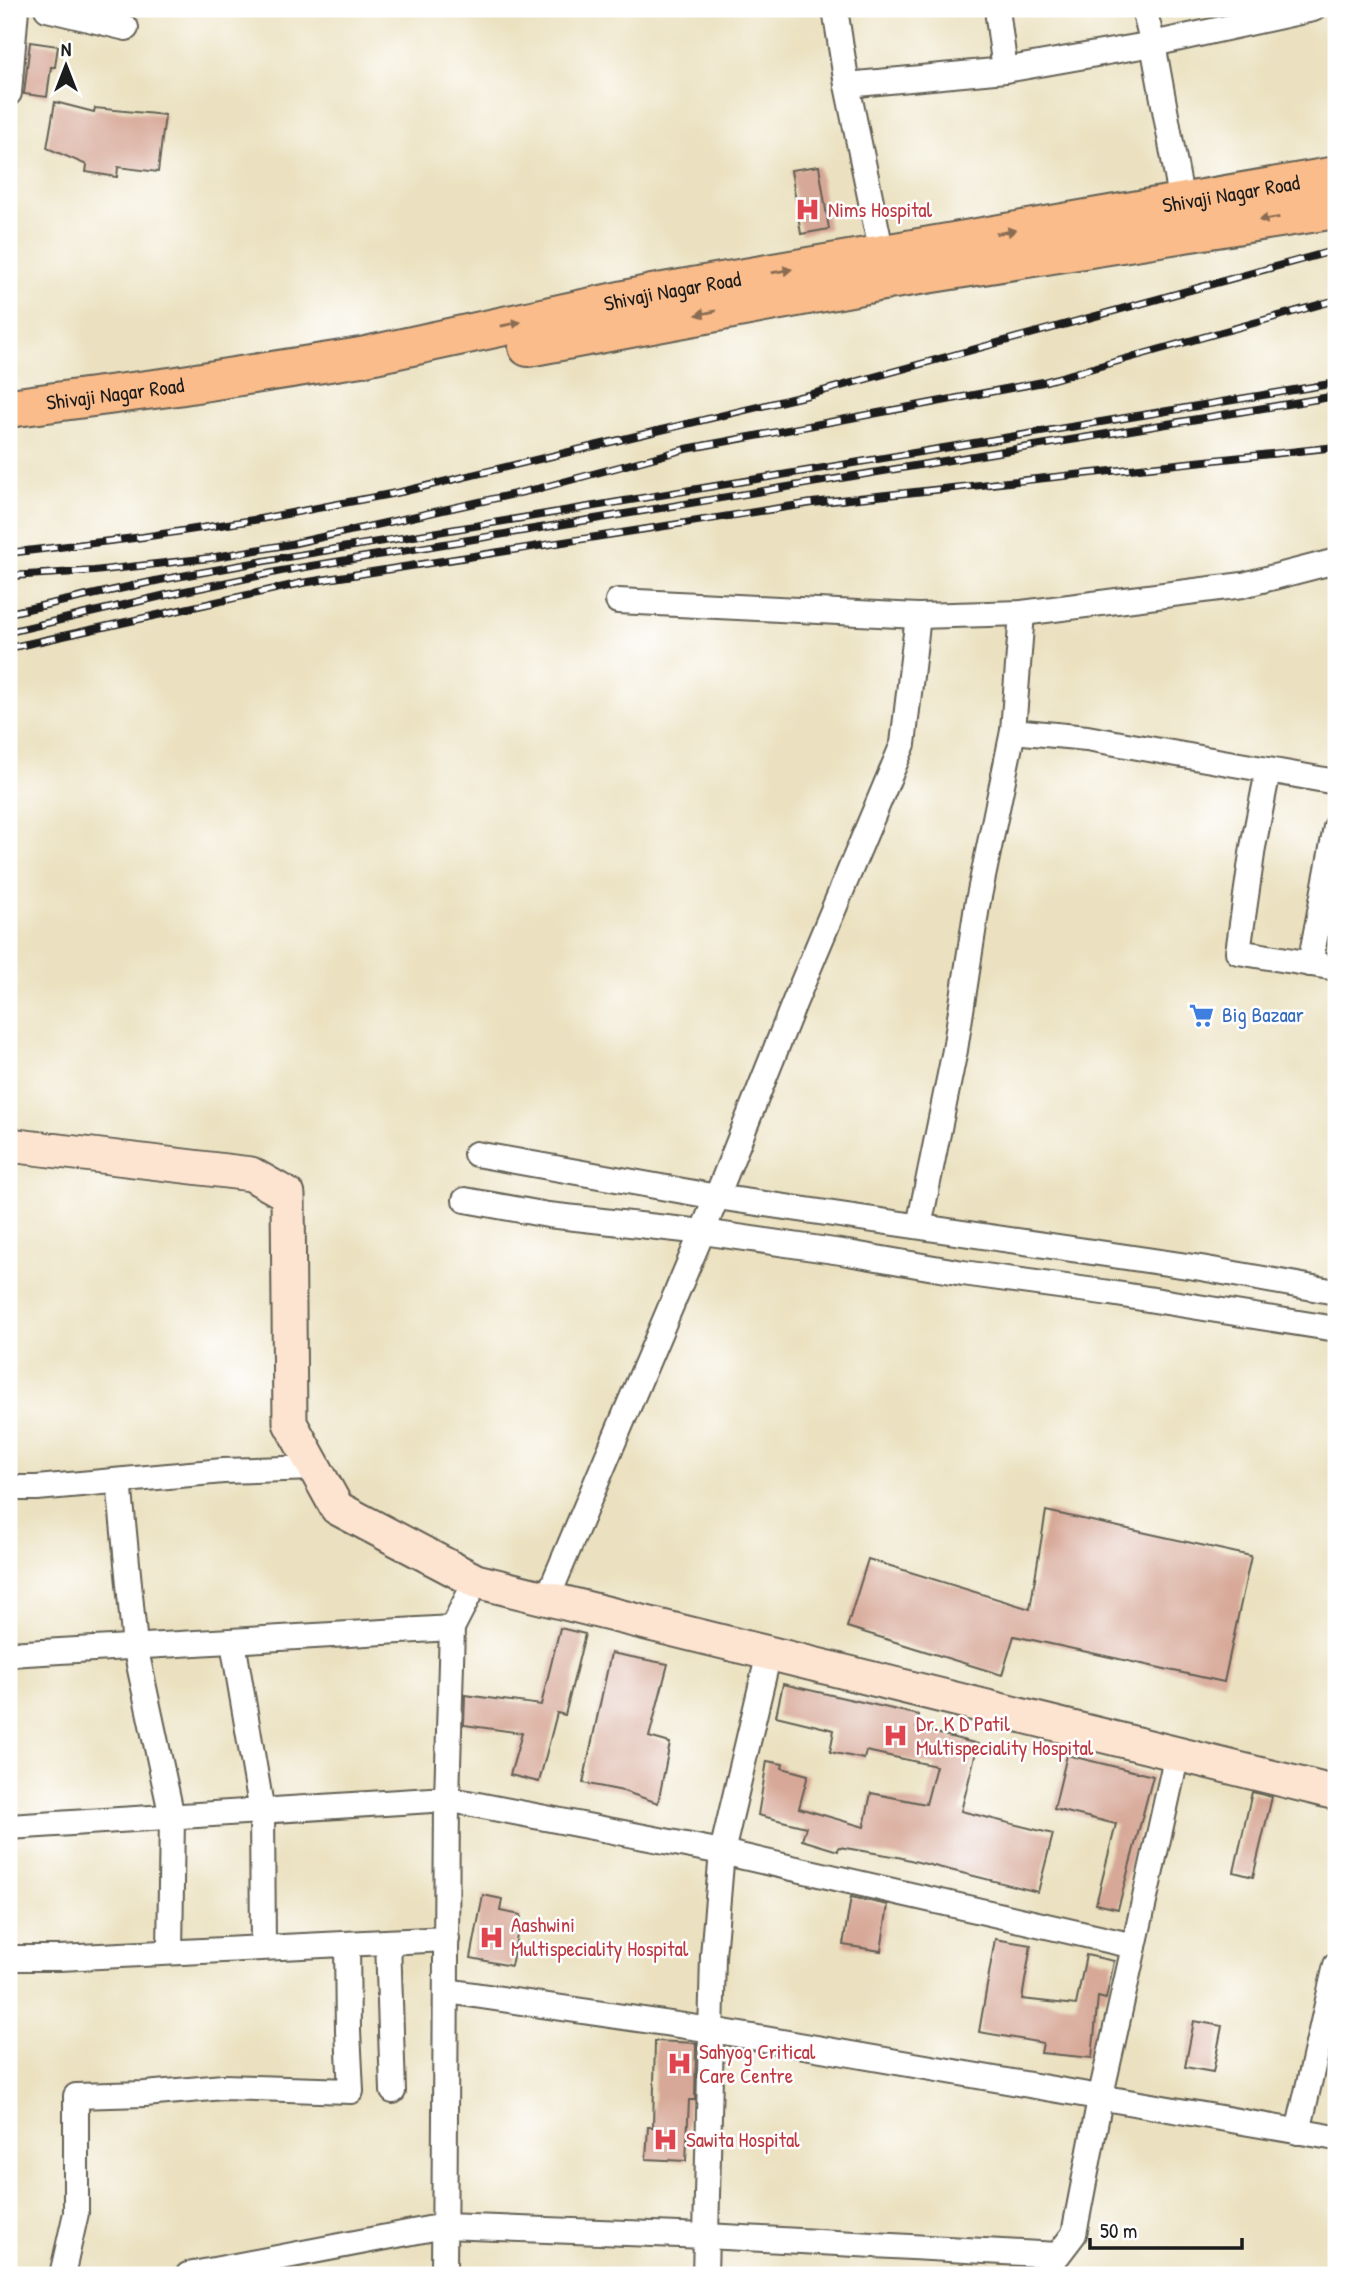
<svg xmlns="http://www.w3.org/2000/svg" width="1345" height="2284" font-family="'Patrick Hand',sans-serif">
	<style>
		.building { fill: #d7a897 }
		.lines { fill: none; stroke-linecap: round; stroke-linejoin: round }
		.street-casing { stroke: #646155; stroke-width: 28 }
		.secondary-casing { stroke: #646155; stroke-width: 37 }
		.primary-casing { stroke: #646155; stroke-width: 42 }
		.street { stroke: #fff; stroke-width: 24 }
		.secondary { stroke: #fde4d0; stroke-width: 33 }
		.primary { stroke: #f9bc8a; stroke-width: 38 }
		.rail-casing { stroke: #1c1c1c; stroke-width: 8 }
		.rail { stroke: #fff; stroke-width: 5; stroke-dasharray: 16; stroke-linecap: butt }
		.oneway { fill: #8a6c53 }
		.labels { text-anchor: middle; stroke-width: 5; stroke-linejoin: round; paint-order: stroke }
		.street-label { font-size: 21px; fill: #1c1c1c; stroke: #fff }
		.health-label { font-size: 21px; fill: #be3a42; stroke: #fff; text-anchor: start }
		.shop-label { font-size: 21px; fill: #366cbe; stroke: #fff; text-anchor: start }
	</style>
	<rect width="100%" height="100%" fill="#fff"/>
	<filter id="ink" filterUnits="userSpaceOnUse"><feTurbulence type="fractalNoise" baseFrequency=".0143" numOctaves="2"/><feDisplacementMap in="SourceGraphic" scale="14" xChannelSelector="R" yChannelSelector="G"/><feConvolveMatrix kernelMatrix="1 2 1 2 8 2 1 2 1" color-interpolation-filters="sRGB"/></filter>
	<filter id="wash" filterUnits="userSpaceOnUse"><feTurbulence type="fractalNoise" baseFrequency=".00686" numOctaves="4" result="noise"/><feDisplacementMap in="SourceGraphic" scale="28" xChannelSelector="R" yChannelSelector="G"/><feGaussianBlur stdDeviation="1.57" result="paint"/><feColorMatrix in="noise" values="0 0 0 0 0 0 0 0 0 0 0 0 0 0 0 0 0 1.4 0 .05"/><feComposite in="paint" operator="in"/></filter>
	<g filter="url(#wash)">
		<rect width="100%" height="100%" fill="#ebe1c0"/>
		<g id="blocks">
			<g class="building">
				<path d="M30,42L58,46L55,67H51L47,97L24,94Z"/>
				<path d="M55,102L94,112L95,108L165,115L158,172L118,167L117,177L86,172L87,165L47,148Z"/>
				<path d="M819,166L829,229L801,234L791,170Z"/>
				<path d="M1046,1511L1251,1556L1224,1682L1014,1636L1002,1675L847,1627L868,1559L1030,1609Z"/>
				<path d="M560,1628L585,1634L565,1715L557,1713L539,1782L510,1775L522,1733L464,1725L465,1695L541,1705Z"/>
				<path d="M611,1653L668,1664L649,1737L670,1743L658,1803L623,1791L583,1783Z"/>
				<path d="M783,1684L919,1715L916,1728L978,1744L961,1811L1053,1834L1038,1892L898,1857L839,1847L838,1851L802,1840L806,1827L758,1815L767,1761L783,1764L782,1768L808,1775L799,1808L864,1827L871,1793L926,1804L936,1766L866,1751L864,1759L830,1752L834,1730L776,1716Z"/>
				<path d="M1067,1755L1153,1776L1118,1909L1096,1904L1116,1824L1054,1809Z"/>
				<path d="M1252,1792L1272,1797L1253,1877L1234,1872Z"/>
				<path d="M483,1895L502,1899L500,1911L521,1915L511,1966L471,1958Z"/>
				<path d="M851,1897L888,1905L881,1951L843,1945Z"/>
				<path d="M995,1939L1031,1945L1022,1999L1076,2005L1086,1955L1114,1961L1106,1999L1098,1997L1092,2058L1041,2053L1043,2043L979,2032Z"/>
				<path d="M1194,2021L1222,2026L1213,2072L1185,2067Z"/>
				<path d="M655,2041L696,2043L695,2100H689L686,2161L646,2159L648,2127H653Z"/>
			</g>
		</g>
	</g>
	<g filter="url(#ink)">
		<use href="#blocks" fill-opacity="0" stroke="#646155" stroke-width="2"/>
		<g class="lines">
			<defs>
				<g id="street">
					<path d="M47,9L126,28"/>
					<path d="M835,9L847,85L885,269"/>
					<path d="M997,9L1005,70"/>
					<path d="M1144,9L1153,44L1184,214"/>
					<path d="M847,85L1005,70L1153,44L1313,9"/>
					<path d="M9,93L16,9"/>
					<path d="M618,601L918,616L1022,613L1243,585L1336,561"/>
					<path d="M1022,613L1013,731L1087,738L1336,782"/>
					<path d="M1268,771L1253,847L1238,952L1336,968"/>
					<path d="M1310,964L1336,827"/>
					<path d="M476,1154L717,1197L1201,1268L1336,1292"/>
					<path d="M465,1200L548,1215L703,1232L848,1253L963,1273L1110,1293L1336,1329"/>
					<path d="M919,1226L955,1050L977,906L1013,731"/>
					<path d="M119,1481L135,1646L172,1817L170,1951"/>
					<path d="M9,1488H37L223,1471L315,1468"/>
					<path d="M547,1599L709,1216L795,1001L903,744L918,616"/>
					<path d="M233,1642L262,1812L263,1947"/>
					<path d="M9,1654L452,1628"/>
					<path d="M9,1827L447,1799L722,1852L1134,1946"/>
					<path d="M388,1942L393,2091"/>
					<path d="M9,1958H59L447,1939"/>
					<path d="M447,1991L712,2030L1336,2138"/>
					<path d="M1298,2132L1336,1965"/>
					<path d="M62,2275L76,2213V2096L145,2094L223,2087L351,2091L348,2031L347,1944"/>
					<path d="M188,2275L444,2226L706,2236L1058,2255L1074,2234L1100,2099L1177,1754"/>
					<path d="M444,2275L447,1799L452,1628L476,1581"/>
					<path d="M705,2275L713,1956L722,1852L769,1653"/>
				</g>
				<path id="secondary" d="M9,1145L251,1174L288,1195L290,1423L337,1508L476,1581L1336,1793"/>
				<g id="primary">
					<path d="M528,347L888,280L1336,209"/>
					<path id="s1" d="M9,408L177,386L361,357L652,294L1336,176"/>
				</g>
			</defs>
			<use href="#street" class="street-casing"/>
			<use href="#secondary" class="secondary-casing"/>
			<use href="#primary" class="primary-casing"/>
			<use href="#street" class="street"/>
			<use href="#secondary" class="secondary"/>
			<use href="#primary" class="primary"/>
			<defs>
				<g id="rail">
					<path d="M9,553L143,537L260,519L401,492L808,395L1336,250"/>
					<path d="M9,576L94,571L210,558L291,544L537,489L686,449L1043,382L1336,300"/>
					<path d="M9,613L160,580L281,558L1336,383"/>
					<path d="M9,632L166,595L281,571L1336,396"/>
					<path d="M9,648L302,583L812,503L1336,447"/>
				</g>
			</defs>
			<use href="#rail" class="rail-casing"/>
			<use href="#rail" class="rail"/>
		</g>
		<defs><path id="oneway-solid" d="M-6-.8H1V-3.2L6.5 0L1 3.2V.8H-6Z" transform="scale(1.75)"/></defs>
		<g class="oneway">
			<use href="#oneway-solid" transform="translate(1269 219) rotate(171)"/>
			<use href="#oneway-solid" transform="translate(1006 232) rotate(-10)"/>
			<use href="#oneway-solid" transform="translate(782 271) rotate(-10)"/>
			<use href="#oneway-solid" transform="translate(706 313) rotate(169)"/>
			<use href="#oneway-solid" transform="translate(511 324) rotate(-12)"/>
		</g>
	</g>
	<defs>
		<symbol id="hospital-bare" viewBox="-9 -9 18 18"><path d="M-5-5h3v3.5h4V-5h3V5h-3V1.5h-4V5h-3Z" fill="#e0444e" stroke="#fff" stroke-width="2.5" paint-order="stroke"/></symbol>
		<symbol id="supermarket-bare" viewBox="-9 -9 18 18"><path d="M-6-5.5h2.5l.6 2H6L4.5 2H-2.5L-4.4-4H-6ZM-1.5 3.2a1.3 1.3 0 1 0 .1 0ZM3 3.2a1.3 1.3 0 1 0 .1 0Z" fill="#3f7fe0" stroke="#fff" stroke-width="2.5" paint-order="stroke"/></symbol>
	</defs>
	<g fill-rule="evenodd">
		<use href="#hospital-bare" x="790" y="192" width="35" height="35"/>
		<use href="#supermarket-bare" x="1184" y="998" width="35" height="35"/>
		<use href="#hospital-bare" x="878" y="1718" width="35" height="35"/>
		<use href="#hospital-bare" x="474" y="1920" width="35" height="35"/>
		<use href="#hospital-bare" x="662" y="2046" width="35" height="35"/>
		<use href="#hospital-bare" x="648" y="2122" width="35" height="35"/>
	</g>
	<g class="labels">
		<g class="street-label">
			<text dy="7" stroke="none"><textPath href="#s1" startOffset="1241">Shivaji Nagar Road</textPath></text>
			<text dy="7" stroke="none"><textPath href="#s1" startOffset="674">Shivaji Nagar Road</textPath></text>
			<text dy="7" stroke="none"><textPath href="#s1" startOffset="107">Shivaji Nagar Road</textPath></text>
		</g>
		<g class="health-label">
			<text x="828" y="217">Nims Hospital</text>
			<text x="916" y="1731">Dr. K D Patil<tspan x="916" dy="24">Multispeciality Hospital</tspan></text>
			<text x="511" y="1932">Aashwini<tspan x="511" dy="24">Multispeciality Hospital</tspan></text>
			<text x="699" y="2059">Sahyog Critical<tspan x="699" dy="24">Care Centre</tspan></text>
			<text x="686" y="2147">Sawita Hospital</text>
		</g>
		<g class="shop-label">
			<text x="1222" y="1022">Big Bazaar</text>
		</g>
	</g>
	<rect width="1345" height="2284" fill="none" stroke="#fff" stroke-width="35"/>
	<g transform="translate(66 66)" stroke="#ffffff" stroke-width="5" paint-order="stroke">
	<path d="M0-5L12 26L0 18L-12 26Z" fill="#1c1c1c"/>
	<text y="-10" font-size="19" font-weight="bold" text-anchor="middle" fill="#1c1c1c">N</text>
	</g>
	<path d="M1090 2238v10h152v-10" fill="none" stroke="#1c1c1c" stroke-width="3.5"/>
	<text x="1100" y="2238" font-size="21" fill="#1c1c1c" stroke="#ffffff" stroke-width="5" paint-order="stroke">50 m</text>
</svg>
